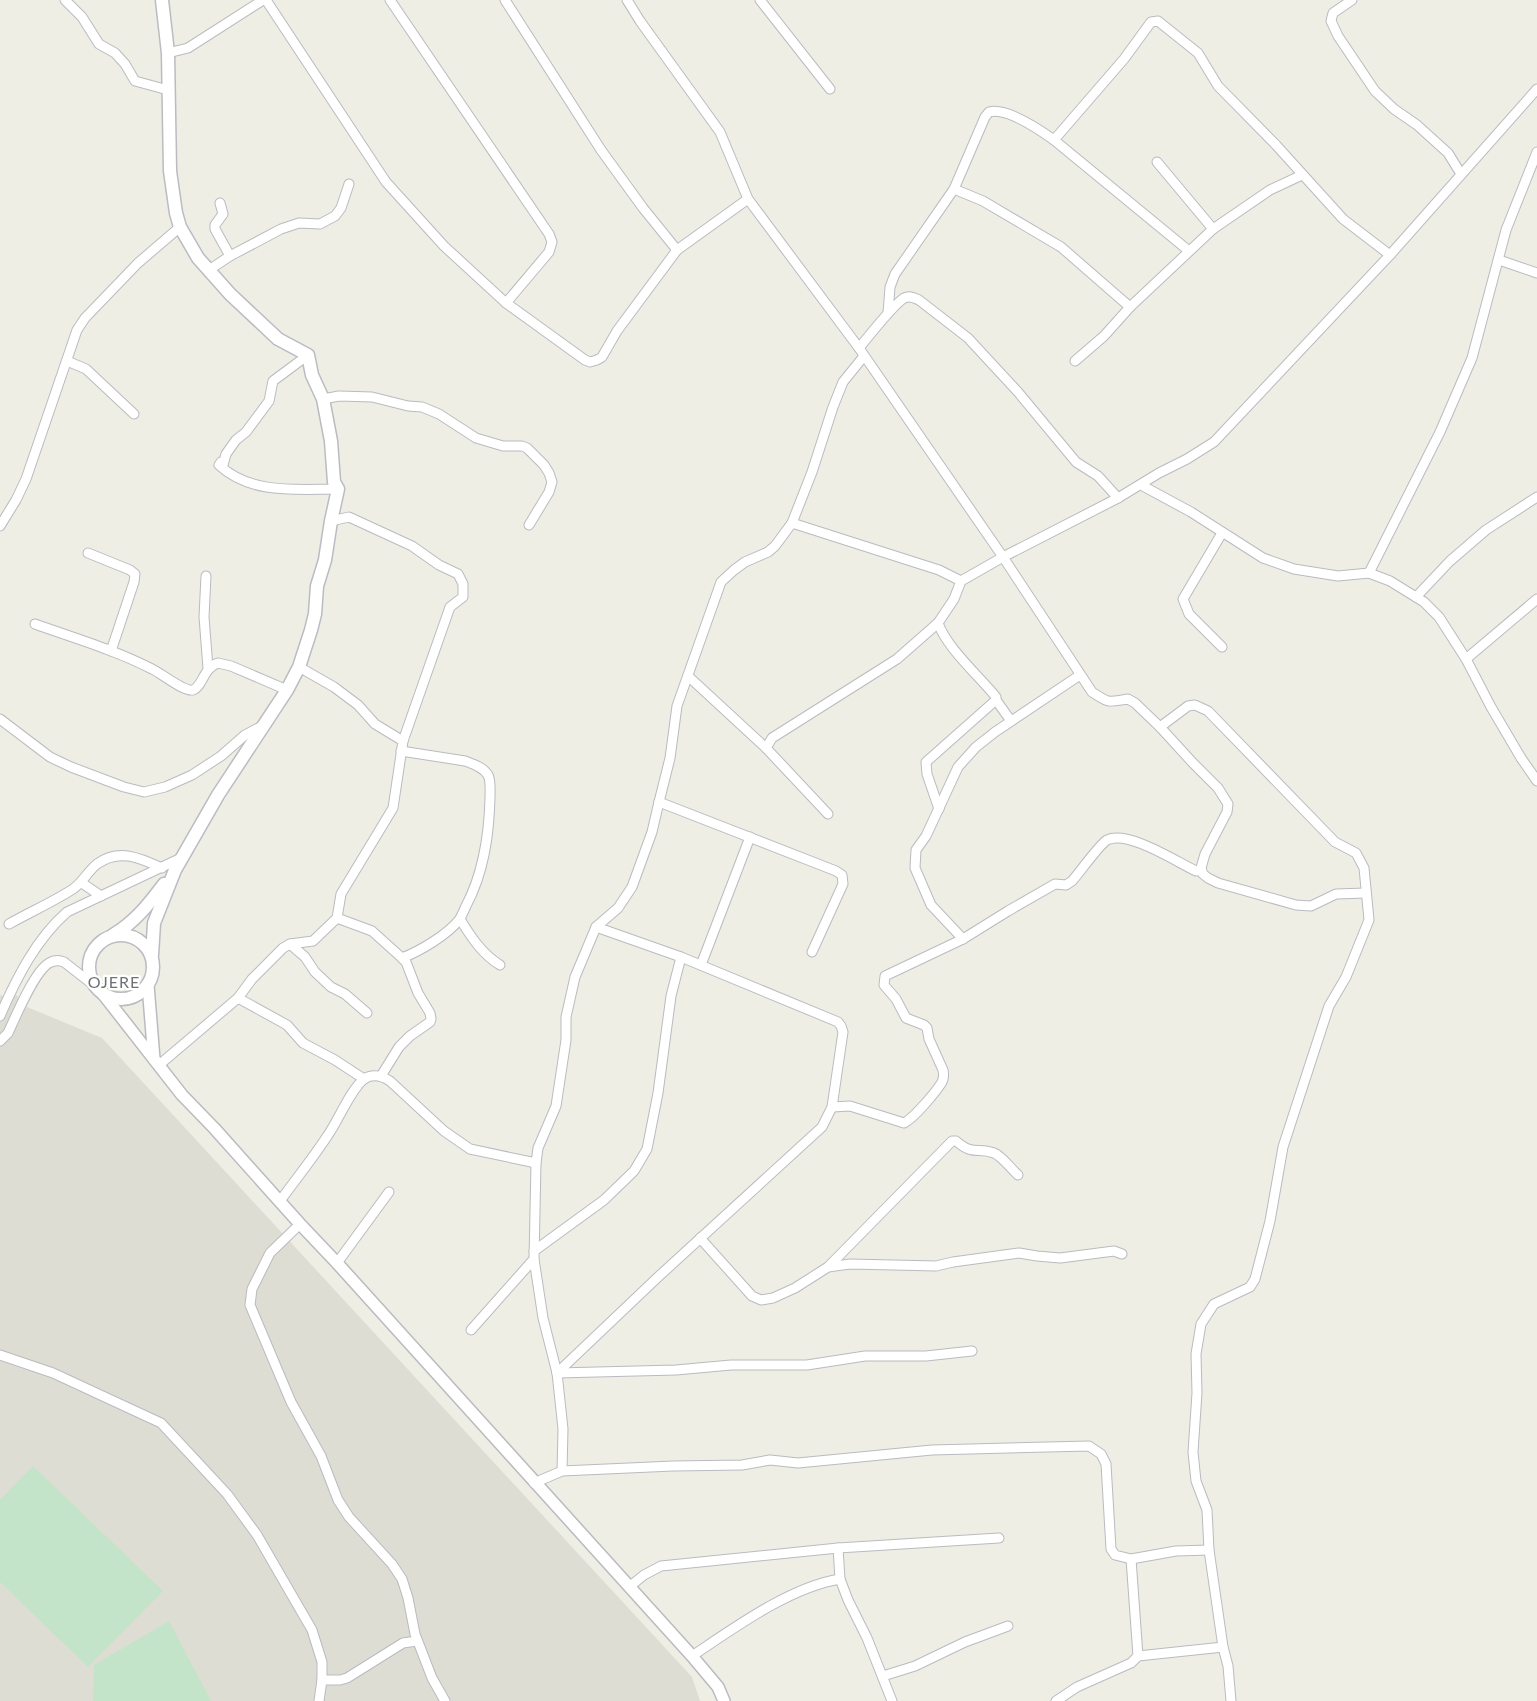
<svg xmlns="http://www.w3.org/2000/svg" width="1537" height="1701" font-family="Lato,sans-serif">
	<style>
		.education { fill: #deddd3 }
		.pitch { fill: #c4e4c9 }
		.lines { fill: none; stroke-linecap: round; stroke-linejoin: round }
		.minor-casing { stroke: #babbc0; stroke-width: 11 }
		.tertiary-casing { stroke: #babbc0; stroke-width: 14 }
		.secondary-casing { stroke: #babcc2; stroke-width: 15 }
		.minor { stroke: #fff; stroke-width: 9 }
		.tertiary { stroke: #fff; stroke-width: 11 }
		.secondary { stroke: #fff; stroke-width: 12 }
		.labels { text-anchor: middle; stroke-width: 4.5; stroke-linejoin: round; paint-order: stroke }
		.quarter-label { font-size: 16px; letter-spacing: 1px; fill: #6e7176; stroke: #fff }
	</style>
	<rect width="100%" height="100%" fill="#eeeee5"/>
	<path class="education" d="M0,995L8,998L17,995L22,1005L102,1038L692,1677L700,1701H0Z"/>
	<g class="pitch">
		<path d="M33,1466L163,1591L88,1667L0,1582V1500Z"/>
		<path d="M169,1621L211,1701H93L94,1665Z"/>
	</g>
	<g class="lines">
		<defs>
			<g id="minor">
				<path d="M65,0L82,17L99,44L115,53L125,64L135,81L168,90"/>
				<path d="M266,0L386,182L444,246L506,303L585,360L590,362L597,360L602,357L617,331L677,250"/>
				<path d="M390,0L549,234L552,242L549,252L506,303"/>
				<path d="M505,0L601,150L643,208L677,250L748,199"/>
				<path d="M627,0L640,21L720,132L748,199L859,348L1003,557L1092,692C1110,704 1108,702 1128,699L1135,703L1160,727L1188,706L1195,705L1208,711L1335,842L1356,853L1364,868L1369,920L1346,977L1329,1006L1283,1147L1270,1221L1255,1279L1250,1287L1214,1304L1201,1324L1196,1354L1197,1393L1193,1452L1196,1481L1207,1510L1209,1550L1223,1647L1228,1666L1231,1701"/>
				<path d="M760,0L830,89"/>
				<path d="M1352,0L1333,13L1331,21L1338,36L1375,91L1394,109L1417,125L1448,153L1461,174"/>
				<path d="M168,53L188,48L263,0"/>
				<path d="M1054,140L1189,251"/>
				<path d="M1157,162L1213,229"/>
				<path d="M954,189L983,201L1061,247L1130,307L1213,229L1270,190L1302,175"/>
				<path d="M220,203L223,214L215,225V229L230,256"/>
				<path d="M1499,260L1537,273"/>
				<path d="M209,270L230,256L281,229L299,223L320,224L335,216L341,208L349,184"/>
				<path d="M888,313L890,287L895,274L954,189L985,117L989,112C1007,107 1040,130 1054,140L1124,59L1151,22L1158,21L1198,53L1218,86L1276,145L1343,219L1390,255"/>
				<path d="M859,348C869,336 892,306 904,298C910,295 914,298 919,300L968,338L1018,392L1076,462L1098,476L1118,498"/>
				<path d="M308,355L273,381L269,401L246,432L236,440L226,454L223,465L221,462L219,465C251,495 298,489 338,489"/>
				<path d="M67,361L86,369L134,414"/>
				<path d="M1075,361L1104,336L1130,307"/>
				<path d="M323,399L339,396L372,397L408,406L422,407L439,414L476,438L503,446H522L527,448L544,465L549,473L552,482L549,492L529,525"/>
				<path d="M1141,485L1191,512L1263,558L1294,569L1338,576L1369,573L1390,581L1424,602L1439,617L1466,659L1491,707L1521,758L1537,781"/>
				<path d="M792,523L939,570L961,581L1003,557L1118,498L1159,473L1187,459L1214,442L1390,255L1537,89"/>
				<path d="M0,526L16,500L26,479L77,330L85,318L138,263L180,227"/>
				<path d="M88,553L130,570L135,574L134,582L111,651"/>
				<path d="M1369,573L1440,432L1472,358L1506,230L1537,152"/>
				<path d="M206,576L204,617L208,668"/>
				<path d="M1416,597L1450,561L1486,530L1537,497"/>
				<path d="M938,623C947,648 978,675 996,697V700L926,762L927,774L939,809"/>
				<path d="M35,624C74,638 115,650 152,669C161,673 184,692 193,690C203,686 203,668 218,663L231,666L287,690"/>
				<path d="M1222,647L1189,614L1183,599L1222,533"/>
				<path d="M1466,659L1537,599"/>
				<path d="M299,667L334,687L358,705L375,724L403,741"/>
				<path d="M688,676L766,748"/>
				<path d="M996,700L1011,721"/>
				<path d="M0,719L50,757L71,767L124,787L144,792L165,787L192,775L221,756L245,735L262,726"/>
				<path d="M1160,727L1192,762L1218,788L1228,804L1227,812L1205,854L1201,868L1203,874L1208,878L1218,883L1296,905L1311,906L1336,894L1366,893"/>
				<path d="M401,751L465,761C473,764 483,767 488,775C491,781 490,791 490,798C489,835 484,872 466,906C464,910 462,916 459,920C447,935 420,951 402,958"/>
				<path d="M659,802L836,871L842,875L843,884L812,952"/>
				<path d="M828,814L766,748L772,738L897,659L938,623L954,599L961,581"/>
				<path d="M82,883L101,896"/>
				<path d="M337,918L372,931L402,958L406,962L418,993L430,1013L431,1019L430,1022L410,1036L399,1047L381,1076"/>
				<path d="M460,919C471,937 482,954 500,965"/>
				<path d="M9,924C30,912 53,902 73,889C83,882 88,871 97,864C119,848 140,858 162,868"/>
				<path d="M963,939L931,905L915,868L916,850L926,836L958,767L976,747L995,732L1080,675"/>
				<path d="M290,944L305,957L315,972L331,987L345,994L367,1013"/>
				<path d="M701,965L750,837"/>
				<path d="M238,998L287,1025L303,1043L335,1060L364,1079"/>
				<path d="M0,1016C16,979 36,939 67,912L181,858"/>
				<path d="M0,1041L8,1033C16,1016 34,972 49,963C54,960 59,960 64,962L96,987"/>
				<path d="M159,1065L238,998L252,979L283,948L290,944L313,941L337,918L341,894L393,808L403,741L450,607L463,597V584L458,574L439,565L412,546L349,517L331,521"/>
				<path d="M832,1107L850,1106L904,1123C914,1118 936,1092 942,1082C944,1078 944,1075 943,1070L929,1039L927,1028L924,1025L906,1018L896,999L884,985L885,976L963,939L1008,911L1055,884L1066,885L1072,881C1080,872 1099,845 1107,840C1128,830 1175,861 1196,871H1201"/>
				<path d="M280,1201C296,1179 313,1158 328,1135C338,1121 351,1089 364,1079C373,1073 382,1076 390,1081L444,1131L470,1149L536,1163"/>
				<path d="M300,1224L270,1253L252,1289L250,1305L291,1402L321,1456L338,1500L349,1517L392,1564L402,1579L408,1598L415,1634L432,1678L445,1701"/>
				<path d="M700,1238L752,1296L761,1300L773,1298L795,1288L828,1267L850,1264L936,1266L953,1262L1019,1253L1037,1256L1060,1258L1114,1251L1122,1254"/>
				<path d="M534,1251L604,1200L634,1171L647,1149L658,1093L671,996L681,957"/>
				<path d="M337,1263L389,1192"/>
				<path d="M828,1267L952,1141H956C973,1156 978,1147 994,1153C1002,1156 1011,1169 1018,1175"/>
				<path d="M471,1330L534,1259"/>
				<path d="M0,1355L53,1373L161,1423L227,1494L257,1535L312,1630L322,1662V1680L319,1701"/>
				<path d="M557,1373L658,1277L822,1127L832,1107L843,1032L841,1026L838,1022L681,957L596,927"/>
				<path d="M557,1373L676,1370L731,1365H807L865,1356H926L972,1351"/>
				<path d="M562,1471L563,1429L557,1373L543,1318L534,1259L536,1163L538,1148L556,1106L566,1040V1017L575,977L596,927L618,908L632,887L652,832L659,802L670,758L677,706L721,582L734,570L745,562L768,552L775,546L792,523L812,472L833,407L843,382L864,356"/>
				<path d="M534,1483L562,1471L673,1466L742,1465L770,1460L798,1463L932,1450L1089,1446L1101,1454L1106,1464L1111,1549L1115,1555L1131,1559L1176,1551L1209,1550"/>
				<path d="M838,1548L840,1579L848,1600L867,1638L892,1701"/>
				<path d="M629,1587L644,1575L661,1566L838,1548L999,1538"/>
				<path d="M692,1656C734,1628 790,1587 840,1579"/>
				<path d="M1138,1656L1223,1647"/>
				<path d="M883,1676L915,1666L965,1642L1008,1626"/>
				<path d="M322,1680H340L347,1678L403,1643L417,1641"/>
				<path d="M1056,1701L1077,1687L1131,1663L1138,1656L1131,1559"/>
			</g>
			<g id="tertiary">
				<path d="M148,985L154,1059"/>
				<path d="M103,994L182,1095L214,1128L300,1224L337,1263L692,1656L718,1687L724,1701"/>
			</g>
			<g id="secondary">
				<circle cx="121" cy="967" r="32"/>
				<path d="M113,935C135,922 149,904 164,884"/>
				<path d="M152,955L154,923L175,870L218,795L287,690L299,667L311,630L315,614L317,586L325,560L331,521L338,489L334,482L331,441L323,399L312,375L308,355L278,339L230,294L198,258L180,227L176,213L170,171L168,53L162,0"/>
			</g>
		</defs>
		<use href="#minor" class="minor-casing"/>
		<use href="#tertiary" class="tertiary-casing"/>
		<use href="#secondary" class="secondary-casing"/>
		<use href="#minor" class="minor"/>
		<use href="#tertiary" class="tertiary"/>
		<use href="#secondary" class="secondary"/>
	</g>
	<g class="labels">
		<g class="quarter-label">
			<text x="114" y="988">OJERE</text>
		</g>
	</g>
</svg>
